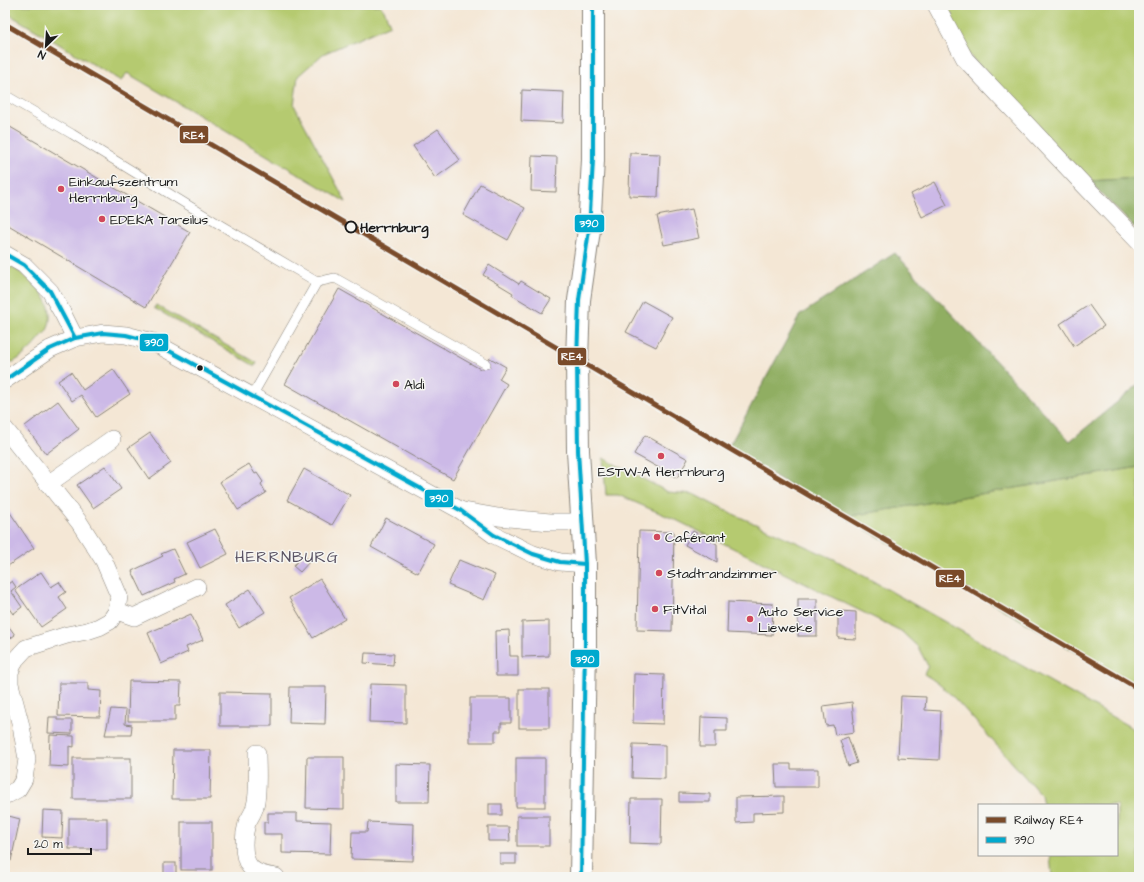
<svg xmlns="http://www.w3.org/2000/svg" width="1144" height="882" font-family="'Architects Daughter',sans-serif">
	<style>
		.green { fill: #b5ca6f; stroke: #687346 }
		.forest { fill: #90ae62; stroke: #56653f }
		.building { fill: #ccb9e7 }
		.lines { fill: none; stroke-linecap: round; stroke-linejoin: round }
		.lane-casing { stroke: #888278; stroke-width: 10 }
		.street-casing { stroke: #888278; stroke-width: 18 }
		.secondary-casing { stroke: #888278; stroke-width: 24 }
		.lane { stroke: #fff; stroke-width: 9 }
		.street { stroke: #fff; stroke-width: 17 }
		.secondary { stroke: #fff; stroke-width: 22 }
		.bus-1-casing { stroke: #f6f6f2; stroke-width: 7 }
		.bus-1 { stroke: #00a9ce; stroke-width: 4 }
		.rail-1-casing { stroke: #f6f6f2; stroke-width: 8 }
		.rail-1 { stroke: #7a4b2a; stroke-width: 5 }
		.poi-dot { fill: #d1495b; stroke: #f6f6f2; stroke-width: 1.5 }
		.stop-dot { fill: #f6f6f2; stroke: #1c1c1c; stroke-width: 2 }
		.bus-dot { fill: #1c1c1c; stroke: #f6f6f2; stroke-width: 1.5 }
		.labels { text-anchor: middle; stroke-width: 3; stroke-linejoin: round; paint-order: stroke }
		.poi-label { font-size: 14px; fill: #1c1c1c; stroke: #f6f6f2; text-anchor: start }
		.stop-label { font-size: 14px; font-weight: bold; fill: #1c1c1c; stroke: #f6f6f2; text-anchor: start }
		.quarter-label { font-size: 16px; letter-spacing: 1px; fill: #5a5363; stroke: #f6f6f2 }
		.line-badge { stroke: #f6f6f2; stroke-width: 1.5 }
		.badge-label { font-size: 11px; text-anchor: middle; font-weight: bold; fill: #fff }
	</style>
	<rect width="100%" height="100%" fill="#f6f6f2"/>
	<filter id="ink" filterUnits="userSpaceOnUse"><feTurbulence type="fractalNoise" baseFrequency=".025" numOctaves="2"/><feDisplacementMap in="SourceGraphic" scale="8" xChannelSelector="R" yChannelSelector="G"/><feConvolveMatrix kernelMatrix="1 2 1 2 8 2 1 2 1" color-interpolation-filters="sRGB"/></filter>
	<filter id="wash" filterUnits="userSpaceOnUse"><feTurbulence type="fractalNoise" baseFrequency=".012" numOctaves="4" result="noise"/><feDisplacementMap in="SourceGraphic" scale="16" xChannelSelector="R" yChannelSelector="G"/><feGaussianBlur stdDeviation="0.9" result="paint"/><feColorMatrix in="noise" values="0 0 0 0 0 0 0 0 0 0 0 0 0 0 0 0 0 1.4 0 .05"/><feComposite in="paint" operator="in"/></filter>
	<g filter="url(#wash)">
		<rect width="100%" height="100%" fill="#f4e7d5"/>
		<g class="green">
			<path d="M5,5H380L385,12L390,25L323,54L298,76L294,105L346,202L127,73L121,81L5,12Z"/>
			<path d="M945,5H1139V178L1089,181L969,55Z"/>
			<path d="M5,262C26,276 59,298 48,328C46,332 43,335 40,338C33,347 23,357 13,362L5,360V344L10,340L5,333Z"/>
			<path d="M156,305L257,363L255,366L154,308Z"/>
			<path d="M603,458L668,492L693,494L722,509L834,559L1139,732V877H1052L1050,855H1117V805H1043L1041,795C1019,771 998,746 976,722C960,704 945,686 924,674L928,666L918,647L901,631L676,520L618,495H606Z"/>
			<path d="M1139,467V689L845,517Z"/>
		</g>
		<g class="forest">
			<path d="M1139,178V232L1089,181Z"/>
			<path d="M895,253L1070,441L1139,384V467L845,517L727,448L733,439L800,315Z"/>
		</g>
		<g id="blocks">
			<g class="building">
				<path d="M522,90L564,92L563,123L521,121Z"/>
				<path d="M5,124L190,232L146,307L5,223Z"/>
				<path d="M438,129L460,160L435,178L413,146Z"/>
				<path d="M630,153L660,154L658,197L629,196Z"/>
				<path d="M532,156L557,157L556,192L531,191Z"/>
				<path d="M935,182L947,205L922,217L911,194Z"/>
				<path d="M480,184L525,208L508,240L463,215Z"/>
				<path d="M692,209L699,238L664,245L657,216Z"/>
				<path d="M489,265L519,284L521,281L551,299L542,313L512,295L513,293L483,275Z"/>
				<path d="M339,289L482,370L490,358L506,367L499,379L507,384L453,479L285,384Z"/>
				<path d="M643,301L672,317L656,347L626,332Z"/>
				<path d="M1089,305L1104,326L1074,346L1060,324Z"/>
				<path d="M113,369L130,394L96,417L81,395L72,401L58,381L71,372L83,390Z"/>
				<path d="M58,401L79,429L46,454L25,426Z"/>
				<path d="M150,433L171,463L149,479L128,448Z"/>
				<path d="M645,435L688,459L677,478L634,454Z"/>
				<path d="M249,464L255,474L257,473L263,482L261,484L266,493L238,510L220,482Z"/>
				<path d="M105,466L121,489L93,508L77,485Z"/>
				<path d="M304,469L350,495L332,525L287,500Z"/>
				<path d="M9,511L34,548L5,568V514Z"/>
				<path d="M386,518L434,544L418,573L371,547Z"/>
				<path d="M215,529L228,554L200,568L187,542Z"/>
				<path d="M639,531L674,532L672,631L637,630Z"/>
				<path d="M693,531L717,544V562L685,545Z"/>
				<path d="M173,549L185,574L174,579L175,582L144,596L132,571L163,556L161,554Z"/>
				<path d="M303,555L310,561L300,572L293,566Z"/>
				<path d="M459,560L495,575L484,600L448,585Z"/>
				<path d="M41,572L51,587L59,582L66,592L59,597L67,609L41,627L15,590Z"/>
				<path d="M320,579L345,619L313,638L289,598Z"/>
				<path d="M12,581L16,587L11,591L22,607L13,614L5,603V586Z"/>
				<path d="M250,589L265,612L239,628L225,605Z"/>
				<rect x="798" y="599" width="19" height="37"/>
				<path d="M728,602L773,604L772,635L727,633Z"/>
				<path d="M838,611L856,612V639L838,638Z"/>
				<path d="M191,614L203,640L186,647L188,652L161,664L148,633Z"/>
				<path d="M5,621L15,635L5,642Z"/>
				<path d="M549,621V656L522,657V622Z"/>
				<path d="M509,630L510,656H518V676H496L495,631Z"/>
				<path d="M365,653L394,654L393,665L364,663Z"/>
				<path d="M634,674L664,675L663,724L633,723Z"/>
				<path d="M129,681L181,682L180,706H175V721H128Z"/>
				<path d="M59,683H88V690L101,691L100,717L58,716Z"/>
				<path d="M370,684L406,685V723L369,722Z"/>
				<path d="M290,687H326L325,724L289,723Z"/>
				<rect x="519" y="689" width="30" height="39"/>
				<path d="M220,692L272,693V726H220Z"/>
				<path d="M901,696L926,697L925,710L941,711L939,760L898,758Z"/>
				<path d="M470,698H511V723H501V731H495V742H470Z"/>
				<path d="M852,702L854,722H853L854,732L835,735L833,725L826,726L823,706Z"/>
				<path d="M111,709L126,710L125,724L132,725L131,735H105Z"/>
				<path d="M49,717H57V720H72V734L48,733Z"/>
				<path d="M701,717L727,718V731H715V747H700Z"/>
				<path d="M50,735L74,736V747L69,746V767L49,766Z"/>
				<path d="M848,737L857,763L848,766L840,740Z"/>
				<path d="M633,744L665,745V779L632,778Z"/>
				<path d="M173,750H211L210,799H172Z"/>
				<path d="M307,757H344V809L306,808Z"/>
				<rect x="73" y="758" width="58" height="41"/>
				<rect x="516" y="758" width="29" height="49"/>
				<path d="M396,764L430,765L429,802H396Z"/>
				<path d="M775,764H791V769H818V787H776Z"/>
				<path d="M679,793L710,794V802H679Z"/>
				<path d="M784,796V812L753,813V822L736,823V797Z"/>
				<path d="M631,799H662L661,844L630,843Z"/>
				<rect x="489" y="804" width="13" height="11"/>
				<path d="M43,810L63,811L62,838L42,837Z"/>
				<path d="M268,813H297V821L331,822L330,854L282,853V834H264V822H268Z"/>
				<path d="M5,815L20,819L11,861L5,860Z"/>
				<rect x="517" y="816" width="32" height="30"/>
				<rect x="69" y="818" width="38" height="31"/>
				<rect x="181" y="822" width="31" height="48"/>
				<path d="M368,822L414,824L413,861L351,859L352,832H367Z"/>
				<path d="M488,827H509L510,841H488Z"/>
				<rect x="500" y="854" width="16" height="10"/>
				<rect x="164" y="863" width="12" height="14"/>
			</g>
		</g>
	</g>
	<g filter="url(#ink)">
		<use href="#blocks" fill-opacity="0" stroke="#888278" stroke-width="1"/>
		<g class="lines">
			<defs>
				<g id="lane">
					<path d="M5,95L72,134L222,226L317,282L335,278L486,364"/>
					<path d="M252,396L317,282"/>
				</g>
				<g id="street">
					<path d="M936,5L965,59L1084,185L1139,242"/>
					<path d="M5,254L24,265L50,291L63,314L75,338"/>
					<path d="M5,380L50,349L75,338L103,333L126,335L153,342L460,510L494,535L533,554L560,562L585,564"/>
					<path d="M5,429L79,522L104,561L119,596L117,611L110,621L99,627L87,631L67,635L26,648L15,660L10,672V684L21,726L27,759L24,779L18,789L9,794L5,795"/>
					<path d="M48,484L112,439"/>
					<path d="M464,511L498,517L550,522H583"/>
					<path d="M117,611L134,617L197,587"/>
					<path d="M257,753C257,767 259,793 255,806C254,812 250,817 247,823C245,830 244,836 244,844C244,868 253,874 276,877"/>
				</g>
				<path id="secondary" d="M581,877L585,646V564L578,451L577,360L579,300L589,230L593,160V5"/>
			</defs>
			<use href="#lane" class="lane-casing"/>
			<use href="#street" class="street-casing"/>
			<use href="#secondary" class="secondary-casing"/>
			<use href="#lane" class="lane"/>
			<use href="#street" class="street"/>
			<use href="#secondary" class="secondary"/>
			<defs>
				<g id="bus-1">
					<path d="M5,254L24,265L50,291L75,338"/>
					<path d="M5,380L50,349L75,338L103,333L126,335L153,342L460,510L494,535L533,554L560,562L585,564"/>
					<path d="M581,877L585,646V564L578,451L577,360L579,300L589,230L593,160V5"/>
				</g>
			</defs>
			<use href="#bus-1" class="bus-1-casing"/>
			<use href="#bus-1" class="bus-1"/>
			<defs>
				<path id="rail-1" d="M5,24L1139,689"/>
			</defs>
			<use href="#rail-1" class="rail-1-casing"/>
			<use href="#rail-1" class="rail-1"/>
		</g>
	</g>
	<g class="poi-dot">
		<circle cx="61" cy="189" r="4"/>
		<circle cx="102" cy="219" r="4"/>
		<circle cx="396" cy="384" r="4"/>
		<circle cx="661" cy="456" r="4"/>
		<circle cx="657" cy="537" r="4"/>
		<circle cx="659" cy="573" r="4"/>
		<circle cx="655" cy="609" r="4"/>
		<circle cx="750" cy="619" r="4"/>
	</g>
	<circle class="stop-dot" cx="351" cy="227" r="5.5"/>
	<circle class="bus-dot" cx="200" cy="368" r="3.5"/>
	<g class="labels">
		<g class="poi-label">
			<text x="69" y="186">Einkaufszentrum<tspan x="69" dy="16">Herrnburg</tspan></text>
			<text x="110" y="224">EDEKA Tareilus</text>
			<text x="404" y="389">Aldi</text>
			<text x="661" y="476" text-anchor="middle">ESTW-A Herrnburg</text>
			<text x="665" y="542">Caférant</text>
			<text x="667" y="578">Stadtrandzimmer</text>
			<text x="663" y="614">FitVital</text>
			<text x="758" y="616">Auto Service<tspan x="758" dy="16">Lieweke</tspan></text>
		</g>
		<g class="stop-label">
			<text x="360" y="232">Herrnburg</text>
		</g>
		<g class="quarter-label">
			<text x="287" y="562">HERRNBURG</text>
		</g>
	</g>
	<g class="line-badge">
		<rect x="179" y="125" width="30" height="19" rx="4" fill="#7a4b2a"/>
		<rect x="574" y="214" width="31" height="19" rx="4" fill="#00a9ce"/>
		<rect x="139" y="333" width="30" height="19" rx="4" fill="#00a9ce"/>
		<rect x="557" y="347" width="30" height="19" rx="4" fill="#7a4b2a"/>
		<rect x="424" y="489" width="30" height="19" rx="4" fill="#00a9ce"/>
		<rect x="935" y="569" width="30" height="19" rx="4" fill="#7a4b2a"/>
		<rect x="570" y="649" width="30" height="19" rx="4" fill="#00a9ce"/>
	</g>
	<g class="badge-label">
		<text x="194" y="139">RE4</text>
		<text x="589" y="227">390</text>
		<text x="154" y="346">390</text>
		<text x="572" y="360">RE4</text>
		<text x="439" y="502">390</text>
		<text x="950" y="582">RE4</text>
		<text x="585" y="663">390</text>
	</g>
	<rect width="1144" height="882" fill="none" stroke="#f6f6f2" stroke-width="20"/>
	<rect x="978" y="804" width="140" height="52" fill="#f6f6f2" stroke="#9f9f9c"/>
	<rect x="986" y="817" width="20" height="6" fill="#7a4b2a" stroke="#9f9f9c"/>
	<text x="1014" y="824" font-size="12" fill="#1c1c1c">Railway RE4</text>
	<rect x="986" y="837" width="20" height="6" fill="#00a9ce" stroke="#9f9f9c"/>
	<text x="1014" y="844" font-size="12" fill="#1c1c1c">390</text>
	<g transform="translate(46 46) rotate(205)" stroke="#f6f6f2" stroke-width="3" paint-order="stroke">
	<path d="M0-3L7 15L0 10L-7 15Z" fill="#1c1c1c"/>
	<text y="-6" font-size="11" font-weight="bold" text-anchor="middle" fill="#1c1c1c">N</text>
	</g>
	<path d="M28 848v6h63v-6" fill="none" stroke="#1c1c1c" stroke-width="2"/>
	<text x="34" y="848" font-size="12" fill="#1c1c1c" stroke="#f6f6f2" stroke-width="3" paint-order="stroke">20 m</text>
</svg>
